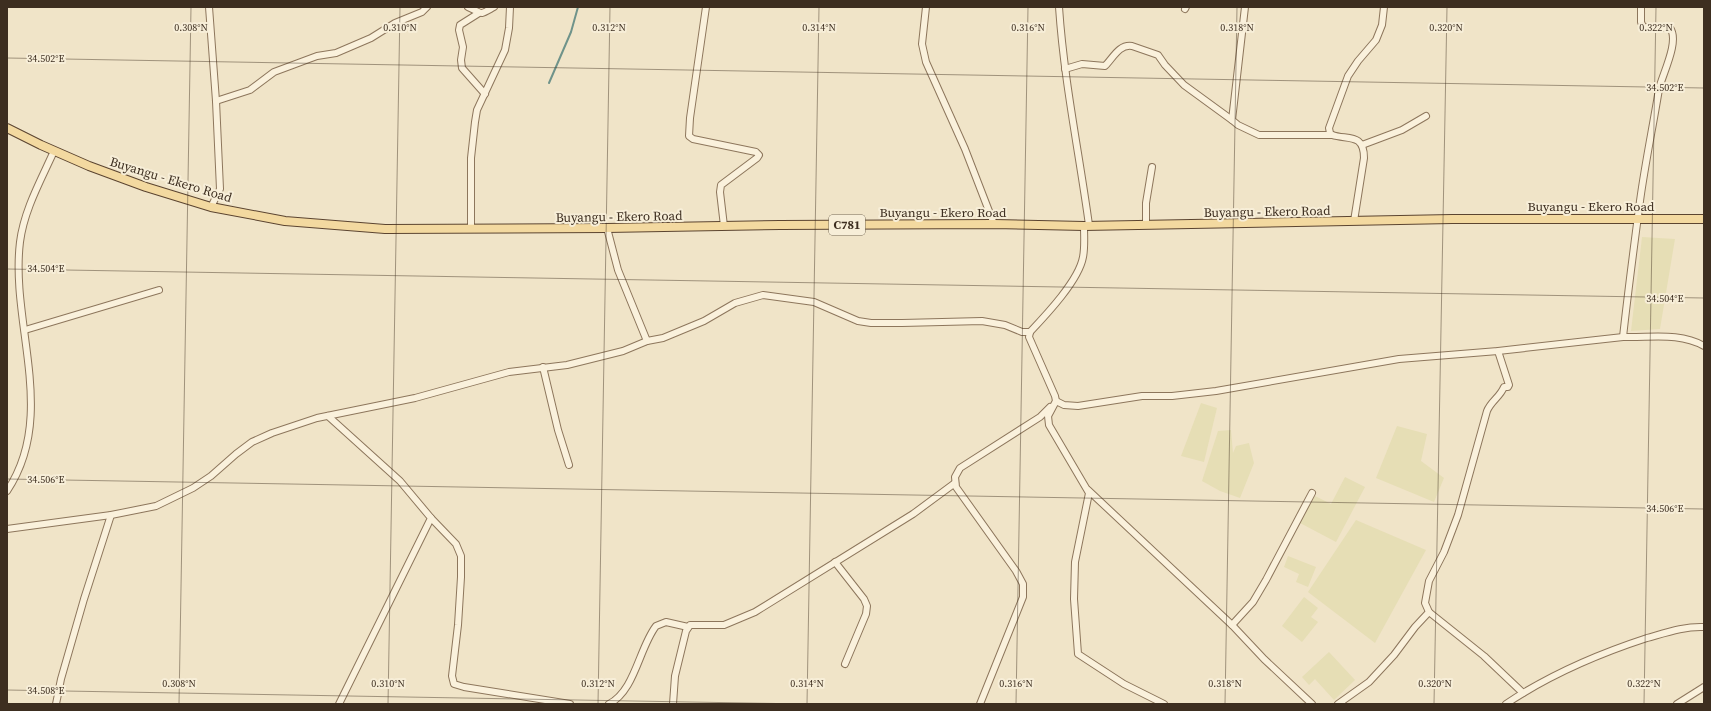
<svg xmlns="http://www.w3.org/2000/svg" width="1711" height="711" font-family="'Source Serif 4',serif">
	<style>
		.farmland { fill: #e6deb5 }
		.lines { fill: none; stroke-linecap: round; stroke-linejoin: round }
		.stream { stroke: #6f938a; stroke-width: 2 }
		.minor-casing { stroke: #8d765c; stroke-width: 8 }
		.major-casing { stroke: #5b4430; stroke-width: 10 }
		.minor { stroke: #faf1dc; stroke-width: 6 }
		.major { stroke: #f3d9a0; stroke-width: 8 }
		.ticks { fill: none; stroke: #3d2e20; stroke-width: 1; stroke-opacity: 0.45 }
		.labels { text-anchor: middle; stroke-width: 4; stroke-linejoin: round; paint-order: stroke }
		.shield { fill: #f7eed8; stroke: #756857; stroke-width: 1 }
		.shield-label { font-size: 12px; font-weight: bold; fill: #3d2e20 }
		.street-label { font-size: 13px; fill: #3d2e20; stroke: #f7eed8 }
		.ticks-label { font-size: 10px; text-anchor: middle; fill: #3d2e20; stroke: #f7eed8; stroke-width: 4; stroke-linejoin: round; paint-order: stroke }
	</style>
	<rect width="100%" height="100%" fill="#f0e4c8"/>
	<g class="farmland">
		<path d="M1642,237L1675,239L1660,329L1631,331Z"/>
		<path d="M1201,403L1217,408L1204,462L1181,456Z"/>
		<path d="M1397,426L1427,434L1421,461L1444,478L1434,502L1376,478Z"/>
		<path d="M1231,430L1233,453L1236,446L1249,443L1254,463L1240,498L1220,491L1202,481L1218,431Z"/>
		<path d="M1345,477L1365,487L1336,542L1300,523L1315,496L1331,504Z"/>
		<path d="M1356,520L1426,550L1375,643L1308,592Z"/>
		<path d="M1288,556L1316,567L1308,587L1296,582L1299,574L1284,567Z"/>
		<path d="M1304,597L1318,608L1311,617L1318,622L1302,642L1282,626Z"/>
		<path d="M1329,652L1355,680L1334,700L1315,679L1309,685L1302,677Z"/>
	</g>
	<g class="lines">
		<path class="stream" d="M549,83L571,32L578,7"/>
		<defs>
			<g id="minor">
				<path d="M209,7L216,101L220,189L211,207"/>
				<path d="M468,7C484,14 478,16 494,7"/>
				<path d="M706,7L690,118L689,136L693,139L756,152L759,155L757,158L721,185L720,192L724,226"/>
				<path d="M926,7L922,44L926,62L965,149L994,224"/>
				<path d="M1059,7C1064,81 1079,152 1089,225"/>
				<path d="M1245,7L1232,120L1238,125L1259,135H1332"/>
				<path d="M1641,7V22L1643,27L1670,28C1680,41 1662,75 1659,89C1653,126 1645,164 1640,201C1634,246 1628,292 1623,337C1651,338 1679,332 1704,346"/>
				<path d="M1185,9L1186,7"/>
				<path d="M479,13L460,25L459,30L463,47L461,60L462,68L485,94"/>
				<path d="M1065,69L1082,64L1105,66C1113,58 1119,44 1132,46L1158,55L1165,65L1184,85L1232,120"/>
				<path d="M216,101L250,90L274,72L317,56L336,53L371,38L395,23L422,12L427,7"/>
				<path d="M1362,145L1402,130L1426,116"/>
				<path d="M1354,221L1364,158C1364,133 1348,140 1332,135L1330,133L1329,128L1348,76L1358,61L1376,40L1382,25L1384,7"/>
				<path d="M1146,224V203L1152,167"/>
				<path d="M1084,226C1084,236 1085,247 1083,257C1079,280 1047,314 1030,332L1029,337L1055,396L1056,401L1048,416L1049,425L1089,493L1075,562L1074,599L1078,654L1124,684L1164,704"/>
				<path d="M607,228L618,270L647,341"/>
				<path d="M471,229V158L475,122L477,110L505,50L509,28L510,7"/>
				<path d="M25,330L159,290"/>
				<path d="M543,367L558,430L569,465"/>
				<path d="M1056,401L1064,405L1078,406L1142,396H1172L1216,391L1399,359L1498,351L1623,337"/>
				<path d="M328,416L400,481L431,518L339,704"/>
				<path d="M1088,490L1232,625"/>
				<path d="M7,491C58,415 10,324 20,242C24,210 41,180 54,151"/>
				<path d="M1312,493L1266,580L1253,602L1232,625L1264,659L1312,704"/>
				<path d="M431,518L456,544L461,556V577L458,625L452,676L454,684L464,687L570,704"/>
				<path d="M7,529L111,515L156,506L193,488L211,476L236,454L252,442L272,433L317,418L415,398L509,372L567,365L623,351L647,341L663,338L704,321L735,303L763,295L814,302L858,321L871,323H902L982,321L1005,325L1022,332H1030"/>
				<path d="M835,562L864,599L867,606L866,614L845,664"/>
				<path d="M1429,612L1484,656L1523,693"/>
				<path d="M56,704L61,679L84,599L111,515"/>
				<path d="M609,704C635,691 639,648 656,626L666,622L688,627"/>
				<path d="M673,704L675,676L686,631L690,625H724L755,612L913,514L955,483"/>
				<path d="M980,704L1023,597V584L1016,571L956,487L955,477L960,468L1040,417L1050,407"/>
				<path d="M1338,704L1369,682L1394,655L1415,627L1429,612L1425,603L1429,581L1444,552L1458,515L1487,411C1491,401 1500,397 1504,387H1508L1509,385L1498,351"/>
				<path d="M1506,704C1549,675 1598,654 1647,638C1665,633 1685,626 1704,627"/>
				<path d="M1677,704L1704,687"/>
			</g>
			<path id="major" d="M7,128L41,145L89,166L146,187L211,207L285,221L385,229L607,228L780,225L994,224L1084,226L1452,219H1704"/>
		</defs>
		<use href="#minor" class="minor-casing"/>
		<use href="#major" class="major-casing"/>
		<use href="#minor" class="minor"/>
		<use href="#major" class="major"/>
	</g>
	<path class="ticks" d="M7,58L1704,88M7,269L1704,298M7,479L1704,509M7,690L804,704M179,704L191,7M388,704L400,7M598,704L610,7M807,704L819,7M1016,704L1028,7M1225,704L1237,7M1434,704L1447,7M1644,704L1656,7"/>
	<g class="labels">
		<rect class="shield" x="829" y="215" width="36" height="20" rx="3"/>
		<g class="shield-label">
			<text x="847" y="229">C781</text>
		</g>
		<g class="street-label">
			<text transform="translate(171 179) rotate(17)" y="5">Buyangu - Ekero Road</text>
			<text x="1591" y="211">Buyangu - Ekero Road</text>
			<text transform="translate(1267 211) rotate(-1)" y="5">Buyangu - Ekero Road</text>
			<text x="943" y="217">Buyangu - Ekero Road</text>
			<text transform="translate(619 216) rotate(-1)" y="5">Buyangu - Ekero Road</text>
		</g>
	</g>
	<g class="ticks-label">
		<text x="191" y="31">0.308°N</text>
		<text x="400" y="31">0.310°N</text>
		<text x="609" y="31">0.312°N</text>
		<text x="819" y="31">0.314°N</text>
		<text x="1028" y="31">0.316°N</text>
		<text x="1237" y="31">0.318°N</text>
		<text x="1446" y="31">0.320°N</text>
		<text x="1656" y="31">0.322°N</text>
		<text x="46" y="62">34.502°E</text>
		<text x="1665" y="91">34.502°E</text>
		<text x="46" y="272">34.504°E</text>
		<text x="1665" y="302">34.504°E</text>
		<text x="46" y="483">34.506°E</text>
		<text x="1665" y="512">34.506°E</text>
		<text x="179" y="687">0.308°N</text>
		<text x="388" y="687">0.310°N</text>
		<text x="598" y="687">0.312°N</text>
		<text x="807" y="687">0.314°N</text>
		<text x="1016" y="687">0.316°N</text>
		<text x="1225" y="687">0.318°N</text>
		<text x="1435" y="687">0.320°N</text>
		<text x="1644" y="687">0.322°N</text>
		<text x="46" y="694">34.508°E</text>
	</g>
	<rect width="1711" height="711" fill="none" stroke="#3d2e20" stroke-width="16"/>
</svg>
